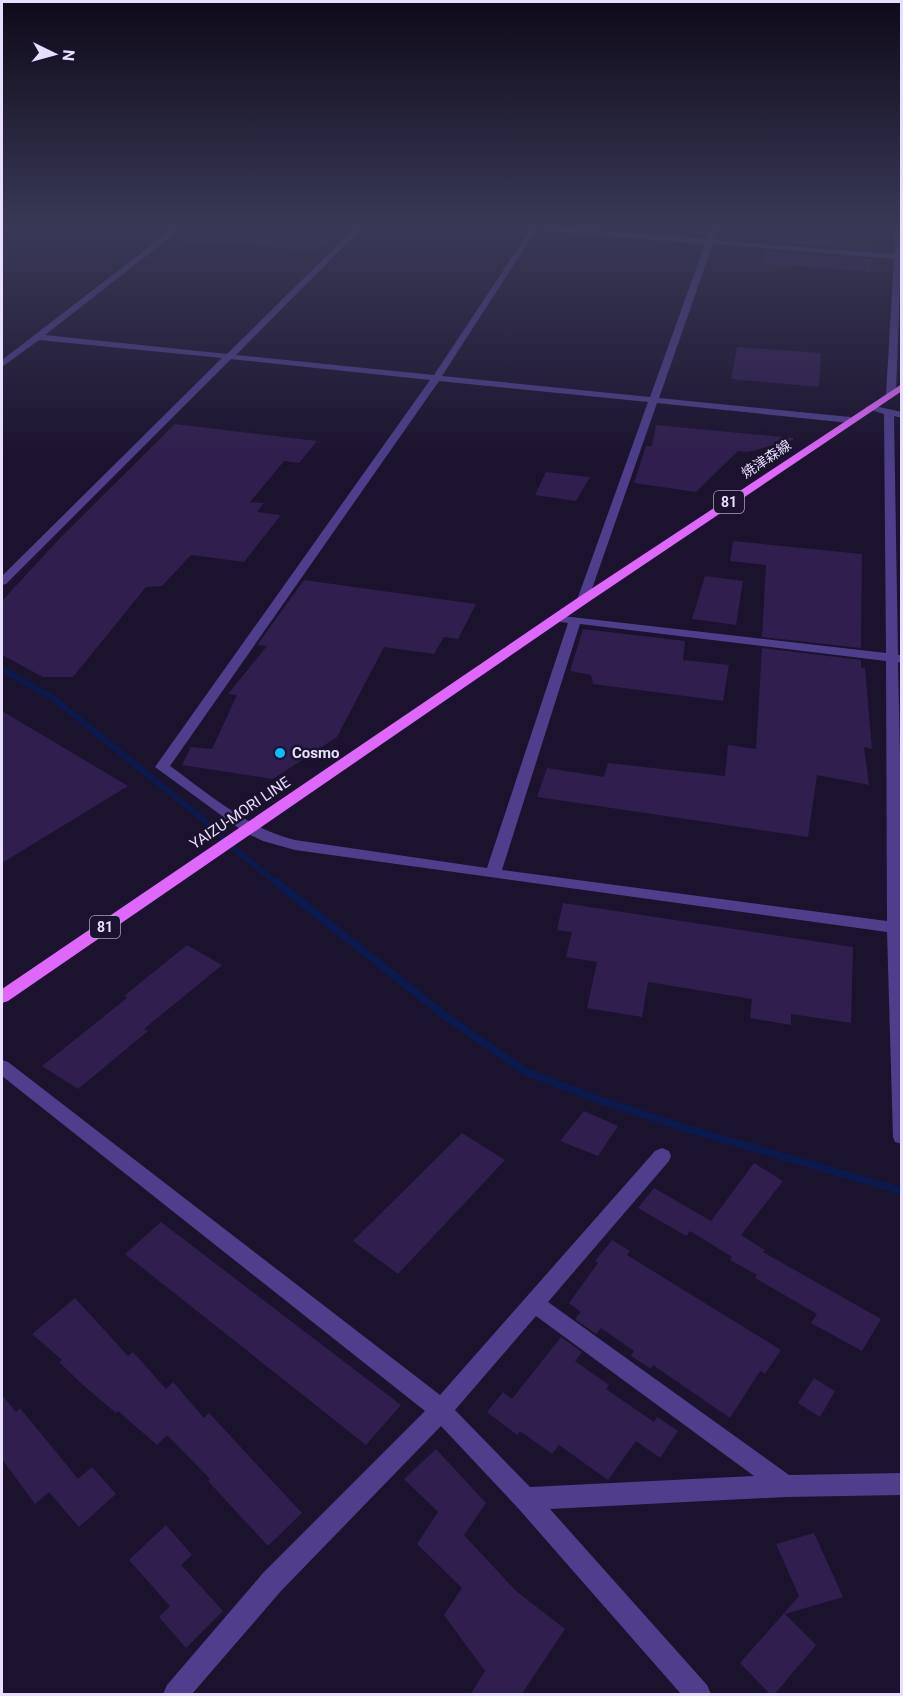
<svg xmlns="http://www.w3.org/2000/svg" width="903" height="1696" font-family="Roboto,'Noto Sans JP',sans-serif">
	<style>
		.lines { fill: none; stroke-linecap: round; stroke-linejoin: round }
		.stream-far1 { stroke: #0c194c; stroke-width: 6 }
		.stream { stroke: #0c194c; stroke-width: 8 }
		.building { fill: #301e4e }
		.minor { fill: #4e3e8b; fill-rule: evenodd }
		.major { fill: #df67fd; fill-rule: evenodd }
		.poi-dot { fill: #0dbcfc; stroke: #1b122d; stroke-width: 2 }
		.labels { text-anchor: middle; stroke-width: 5; stroke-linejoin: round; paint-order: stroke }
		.far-street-label { font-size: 14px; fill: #e8dfff; stroke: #1b122d }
		.shield { fill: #1b122d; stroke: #aaa2c0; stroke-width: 1.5 }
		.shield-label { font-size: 14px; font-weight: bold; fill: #e8dfff }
		.poi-label { font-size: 15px; font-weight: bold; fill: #e8dfff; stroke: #1b122d; text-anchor: start }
		.street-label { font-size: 15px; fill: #e8dfff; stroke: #1b122d }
	</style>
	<rect width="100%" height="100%" fill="#1b122d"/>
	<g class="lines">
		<path class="stream-far1" d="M2,669L53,698L203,819L242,855L277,883"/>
		<path class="stream" d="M275,881L445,1016L526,1072L602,1101L685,1128L902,1191"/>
	</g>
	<g class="building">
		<path d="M187,227H343L319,251L186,241Z"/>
		<path d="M771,229L874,236L872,250L768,242Z"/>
		<path d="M765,251L872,259L871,272L762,263Z"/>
		<path d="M737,347L821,353L819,387L731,379Z"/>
		<path d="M175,424L317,441L299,463L284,461L250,502L264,503L257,512L281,515L244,562L191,555L162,586L146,587L73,677H43L2,655V601L61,537Z"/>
		<path d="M656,425L793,438V440L748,452L738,451L696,492L634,483L646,446H652Z"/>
		<path d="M546,472L590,477L576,501L535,495Z"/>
		<path d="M733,541L862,554L861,648L762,637L766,565L730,561Z"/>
		<path d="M705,576L743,581L736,625L692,619Z"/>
		<path d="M304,580L476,604L458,639L444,637L434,654L384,647L337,737L273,779L182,765L191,747L212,749L237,695L228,694L267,646L257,645Z"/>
		<path d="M583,629L685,641L683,660L729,665L723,701L593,684L591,675L570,671Z"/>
		<path d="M762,648L861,660V668H865L872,749L864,747L869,785L817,775L808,837L537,797L547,768L604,777L608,763L725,776L728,745L756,749Z"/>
		<path d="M2,711L128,786L2,863Z"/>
		<path d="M563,903L853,947L851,1023L791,1014V1025L750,1018L752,999L648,982L642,1017L587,1008L597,962L566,957L572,932L557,930Z"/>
		<path d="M187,945L222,965L144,1029L148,1031L78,1089L42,1066L127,998L124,996Z"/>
		<path d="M584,1111L618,1126L598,1156L560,1141Z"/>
		<path d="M462,1133L505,1160L398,1274L353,1241Z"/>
		<path d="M754,1163L783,1181L741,1235L765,1250L763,1252L881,1319L862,1351L811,1323L817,1314L755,1278L757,1275L730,1260L732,1257L690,1231L686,1236L638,1208L654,1188L711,1221Z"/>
		<path d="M161,1222L401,1405L366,1445L125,1254Z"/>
		<path d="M612,1240L630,1251L627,1255L781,1350L765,1374L760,1371L730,1418L653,1365L651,1369L631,1356L634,1351L601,1328L596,1334L575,1319L581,1312L569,1303L598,1263L595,1261Z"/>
		<path d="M75,1298L128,1356L133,1352L166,1389L173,1382L204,1418L209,1413L302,1513L268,1546L208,1481L210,1479L167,1435L157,1445L118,1411L116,1413L83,1385L59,1362L62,1360L32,1334Z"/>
		<path d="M561,1337L582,1352L575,1361L609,1385L606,1389L654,1422L657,1417L678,1431L660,1458L636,1441L608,1480L559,1445L552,1454L520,1431L517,1435L487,1412L503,1392L512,1399Z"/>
		<path d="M814,1378L835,1391L820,1417L798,1403Z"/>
		<path d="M2,1395L16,1412L20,1408L78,1479L92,1467L116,1494L79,1527L49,1492L35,1504L2,1459Z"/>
		<path d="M436,1449L486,1503L464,1535L516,1591L565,1629L521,1695H470L485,1671L444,1615L462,1588L417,1544L438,1512L404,1479Z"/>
		<path d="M166,1525L192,1555L181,1565L223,1611L186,1648L159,1617L170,1606L129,1560Z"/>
		<path d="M814,1533L843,1597L785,1614L816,1645L774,1695H771L740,1663L799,1596L776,1544Z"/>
	</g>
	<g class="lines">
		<g class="minor">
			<path d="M175,227H183L45,335L227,354L356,227H363L236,355L434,375L530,230L519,227H553L707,239L711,227H719L714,240L894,254L895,227H902L896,394L891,397L886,394L894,259L713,244L659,398L850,417L855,420L850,423L657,403L587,603L583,604L577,600L648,402L439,381L170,766C209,794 247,828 295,840L487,868L568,623L554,621V615L886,653L884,414L865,408L870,405L902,412V418L894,416L898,655H902V663L898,662L902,844V1144L895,1142L893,1137L887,932L295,850L263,841L244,832L155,767L430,380L231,359L6,584L2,585V576L222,358L39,340L2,367V360ZM536,230L705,244L650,397L442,376ZM580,624L886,661L887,921L502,870Z"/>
			<path d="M2,1060L8,1062L440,1395L655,1151L662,1148L669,1151L671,1156L669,1161L548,1302L789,1475L902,1473V1495L786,1497L550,1509L707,1685L711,1694H681L517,1507L441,1426L281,1591L192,1694H163L167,1685L263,1573L425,1411L2,1076ZM536,1316L754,1476L530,1487L455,1410Z"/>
		</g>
		<path class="major" d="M902,384V391L587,603L8,1001L2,1003V989L579,597Z"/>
	</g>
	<linearGradient id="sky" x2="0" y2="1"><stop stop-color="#0f0a19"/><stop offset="0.49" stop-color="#393957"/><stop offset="1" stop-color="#393957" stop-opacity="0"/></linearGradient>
	<rect width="903" height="465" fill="url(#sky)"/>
	<circle class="poi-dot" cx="280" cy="753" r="6"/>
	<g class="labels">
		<g class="far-street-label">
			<text transform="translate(766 459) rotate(-34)" y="5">焼津森線</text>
		</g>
		<g class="shield">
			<rect x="714" y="491" width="30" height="22" rx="4.5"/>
			<rect x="90" y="916" width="30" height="22" rx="4.5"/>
		</g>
		<g class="shield-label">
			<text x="729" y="507">81</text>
			<text x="105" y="932">81</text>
		</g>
		<g class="poi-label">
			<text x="292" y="758">Cosmo</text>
		</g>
		<g class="street-label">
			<text transform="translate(240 813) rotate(-34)" y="5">YAIZU-MORI LINE</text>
		</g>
	</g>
	<rect width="903" height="1696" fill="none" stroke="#e8dfff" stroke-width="6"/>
	<g transform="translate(54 54) rotate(95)" stroke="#1b122d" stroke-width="4.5" paint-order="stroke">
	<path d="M0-4.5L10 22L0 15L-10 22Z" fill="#e8dfff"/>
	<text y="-9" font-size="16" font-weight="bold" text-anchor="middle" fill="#e8dfff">N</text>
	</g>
</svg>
